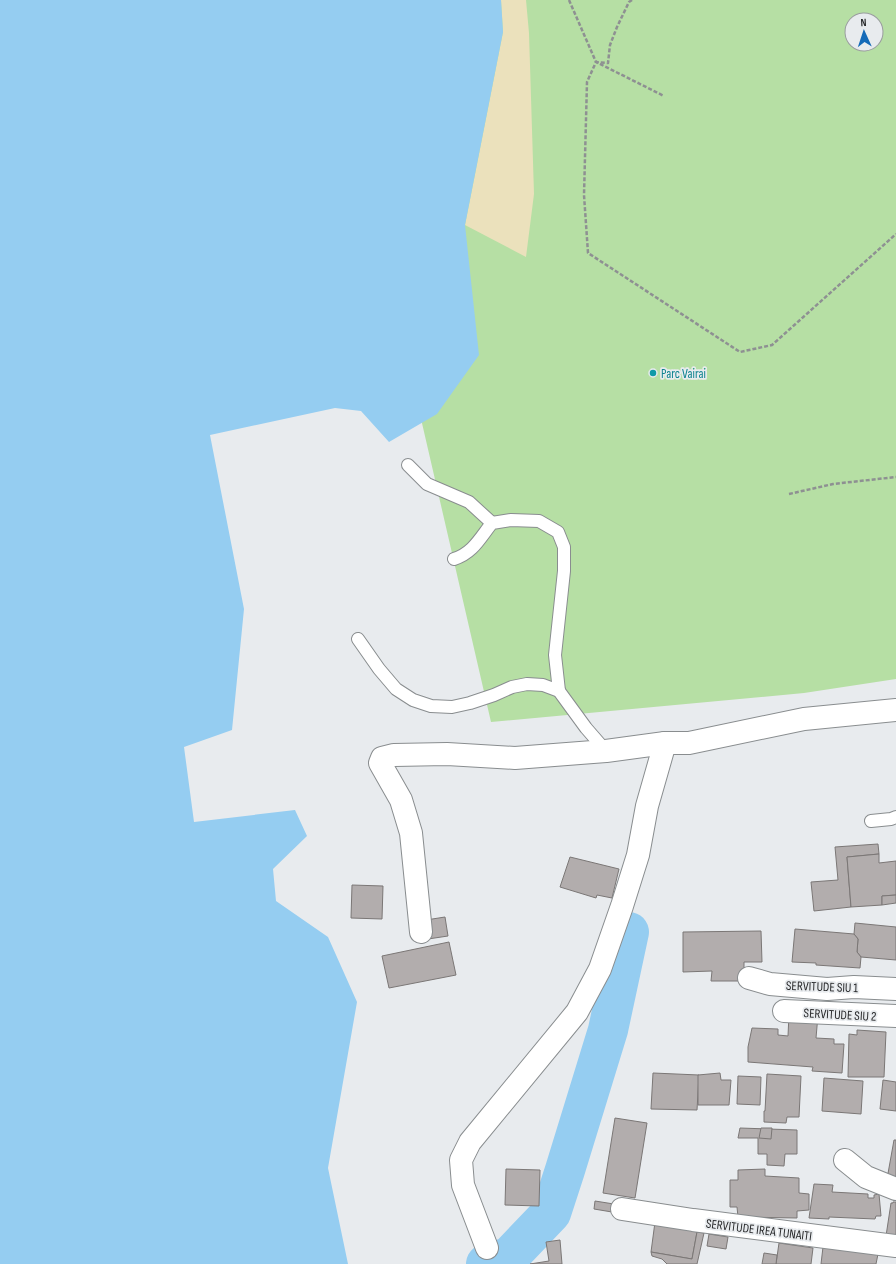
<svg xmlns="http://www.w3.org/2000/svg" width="896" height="1264" font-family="'Sofia Sans Condensed',sans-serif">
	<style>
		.green { fill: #b6dfa4; fill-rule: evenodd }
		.sand { fill: #ebe1bc }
		.water { fill: #95cdf1 }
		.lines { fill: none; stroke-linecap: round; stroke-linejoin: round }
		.river { stroke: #95cdf1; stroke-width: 40 }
		.building { fill: #b2adad; stroke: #7b7776 }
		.lane-casing { stroke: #898d8f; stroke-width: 14 }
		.street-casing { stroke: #898d8f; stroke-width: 24 }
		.path { stroke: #8e9092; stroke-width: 2.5; stroke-dasharray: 4 2; stroke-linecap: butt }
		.lane { stroke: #fff; stroke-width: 12 }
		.street { stroke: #fff; stroke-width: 22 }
		.culture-dot { fill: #0f9aa8; stroke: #e8ebee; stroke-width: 1.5 }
		.labels { text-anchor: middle; stroke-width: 3.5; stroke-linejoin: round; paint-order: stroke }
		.culture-label { font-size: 13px; fill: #0d838f; stroke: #e8ebee; text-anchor: start }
		.street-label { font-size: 13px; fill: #262729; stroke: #e8ebee }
	</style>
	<rect width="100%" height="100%" fill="#e8ebee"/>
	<path class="green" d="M314,0H896V679L804,693L491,722L340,68ZM852,20H876V44H852Z"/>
	<path class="sand" d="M501,0H526L529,33L534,194L526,257L465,225L503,32Z"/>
	<path class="water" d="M0,0H501L503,32L465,225L479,355L437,414L389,442L361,411L335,408L210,435L244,609L232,730L184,747L194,822L295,810L307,836L273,869L276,901L328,937L357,1002L328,1168L348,1264H0Z"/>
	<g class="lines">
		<path class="river" d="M486,1264L509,1257L551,1213L565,1170L608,1030L629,932"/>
	</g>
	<g class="building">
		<path d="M878,844L879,854L847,857L851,907L814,911L811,882L838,880L835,847Z"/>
		<path d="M879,854V863L896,861V895L882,896V905L851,907L847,857Z"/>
		<path d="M570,857L619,869L612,898L597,895L596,898L560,887Z"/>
		<path d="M352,885L383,886L382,919L351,918Z"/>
		<path d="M896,895V903L882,905V896Z"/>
		<path d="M445,917L448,936L428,939L426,920Z"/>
		<path d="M855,923L896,927V960L861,957L857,952L858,939L854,934Z"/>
		<path d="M795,929L854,934L858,939L857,952L861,957L860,968L816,965V963L792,962Z"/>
		<path d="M761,931L762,962H744V981H711L712,971L683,972V932Z"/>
		<path d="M449,942L456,975L389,988L382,956Z"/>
		<path d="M789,1014L818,1015L816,1038L834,1039V1044H844L842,1073L812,1071L813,1067L748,1062V1047L752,1028L778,1029V1035L788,1036Z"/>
		<path d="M857,1030L886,1032L884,1077H848L849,1034L857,1035Z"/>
		<path d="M653,1073L699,1075L697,1110L651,1109Z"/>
		<path d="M720,1073L721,1080H731L729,1105H698V1075Z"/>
		<path d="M767,1074L801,1076L799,1117H787L786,1123L764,1122V1111H765Z"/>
		<path d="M738,1076L761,1077L760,1105L737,1104Z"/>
		<path d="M824,1078L863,1081L861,1114L822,1111Z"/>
		<path d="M883,1080L896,1082V1111L880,1109Z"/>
		<path d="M615,1118L647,1123L635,1198L603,1193Z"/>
		<path d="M740,1128L797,1130V1154H785L784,1166L767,1165V1154H758V1138H738Z"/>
		<path d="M761,1128H772L771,1139L759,1138Z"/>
		<path d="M894,1140H896V1181L887,1179Z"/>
		<path d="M506,1169L540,1170L539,1206L505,1205Z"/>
		<path d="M765,1169V1176L799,1178V1193L809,1194V1210L797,1211V1218L738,1217L737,1207H730V1180H738V1170Z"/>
		<path d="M814,1184L833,1185L832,1192L868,1194V1198H874V1195L879,1194L881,1216H876L875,1219L829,1217V1219L809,1218Z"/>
		<path d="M595,1201L620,1205L618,1213L594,1209Z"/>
		<path d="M893,1202H896V1238L886,1236L891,1203H893Z"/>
		<path d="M655,1222L697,1232L692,1259L651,1252Z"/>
		<path d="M697,1232L704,1233L697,1264H667L662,1259L652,1256L651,1252L692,1259Z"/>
		<path d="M709,1234L728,1237L726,1249L707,1246Z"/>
		<path d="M560,1240L562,1264H530L549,1261L546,1242Z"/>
		<path d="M779,1243L813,1248L811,1264H776Z"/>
		<path d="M823,1247L878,1254L876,1264H821Z"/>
		<path d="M764,1253L777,1255L776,1264H762Z"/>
	</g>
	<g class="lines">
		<defs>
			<g id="lane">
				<path d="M408,465L427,484L469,502L492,523"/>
				<path d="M454,559C473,553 480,538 492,523L511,520L539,521L558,532L564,547V571L555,655L559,691"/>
				<path d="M358,639L379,669L396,689L413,700L431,706L452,707L470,703L494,695L512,687L527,684L543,685L559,691L586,728L606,751"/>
				<path d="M871,821L891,819L896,817"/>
			</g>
			<g id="street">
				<path d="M421,932L411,833L401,800L380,763L382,758L394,755L447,754L515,758L606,751L665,743"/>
				<path d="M749,978L770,984L827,989L854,987L896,989"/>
				<path d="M784,1011L896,1016"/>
				<path d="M845,1160L866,1177L896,1189"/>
				<path d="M622,1209L693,1220L896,1246"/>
				<path d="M487,1248L463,1185L461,1160L470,1142L577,1012L600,969L622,906L638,855L647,806L665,743H689L804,719L896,710"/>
			</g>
		</defs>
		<use href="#lane" class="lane-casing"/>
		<use href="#street" class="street-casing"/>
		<g class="path">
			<path d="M569,0L596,62L664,96"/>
			<path d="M632,0L629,2L617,27L610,45L608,63L596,62L587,82L584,195L588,253L740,352L772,345L896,234"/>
			<path d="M789,494L833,484L896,477"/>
		</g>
		<use href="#lane" class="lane"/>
		<use href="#street" class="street"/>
	</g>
	<circle class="culture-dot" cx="653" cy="373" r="4"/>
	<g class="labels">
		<g class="culture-label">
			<text x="661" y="378">Parc Vairai</text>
		</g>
		<g class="street-label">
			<text transform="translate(822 986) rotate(2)" y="5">SERVITUDE SIU 1</text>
			<text transform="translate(840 1014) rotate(3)" y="5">SERVITUDE SIU 2</text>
			<text transform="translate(759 1229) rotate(7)" y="5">SERVITUDE IREA TUNAITI</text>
		</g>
	</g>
	<g transform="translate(864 32) rotate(357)"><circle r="19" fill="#e8ebee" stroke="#9a9d9f"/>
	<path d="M0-3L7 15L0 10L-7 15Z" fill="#146ab8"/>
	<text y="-6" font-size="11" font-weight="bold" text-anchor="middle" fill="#262729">N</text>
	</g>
</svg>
